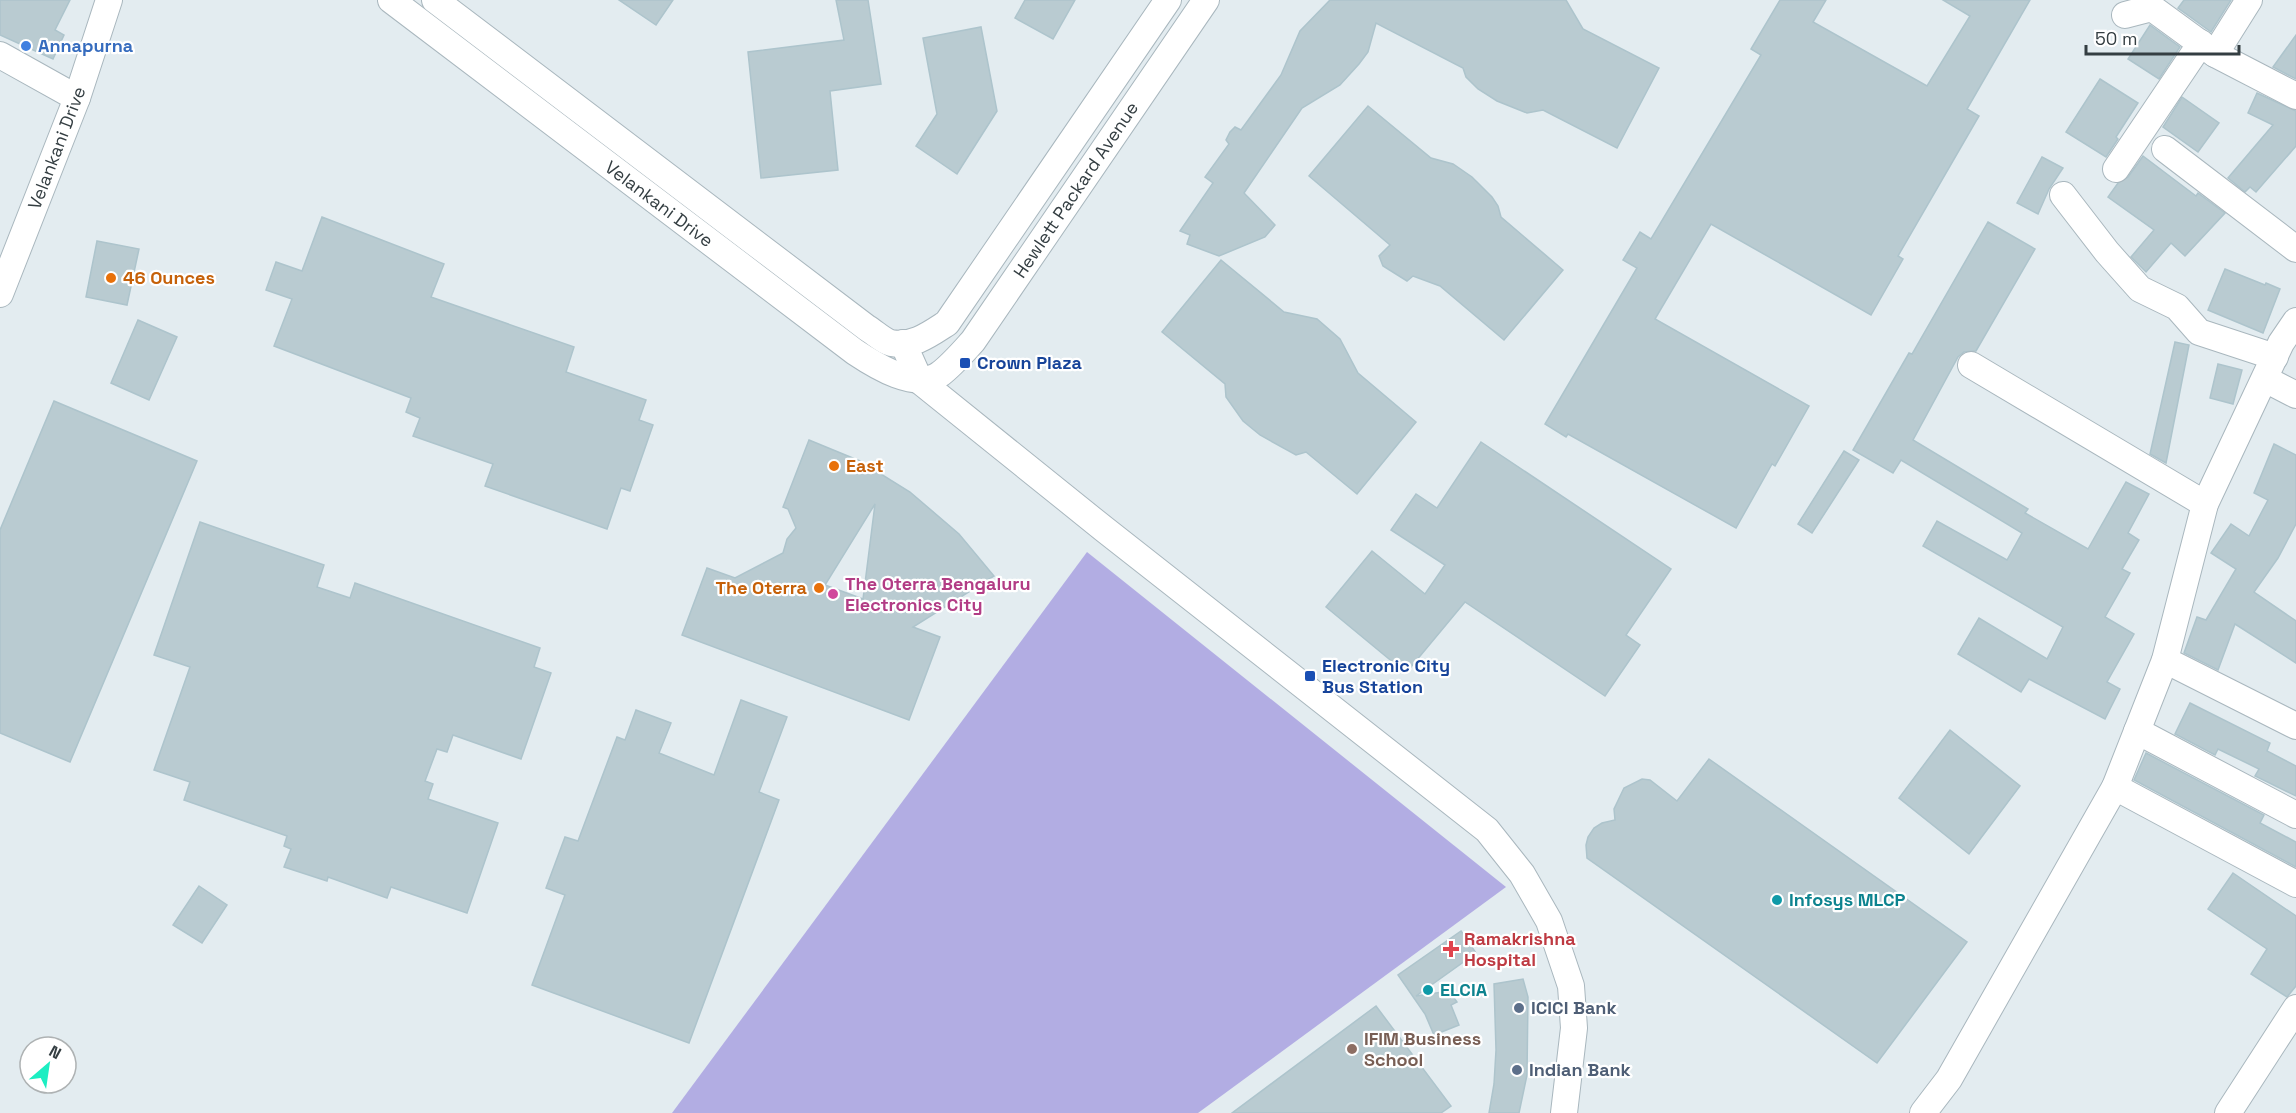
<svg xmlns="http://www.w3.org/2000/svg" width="2296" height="1113" font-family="'Space Grotesk',sans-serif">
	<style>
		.green { fill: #b2ade3 }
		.building { fill: #b9cbd1; stroke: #adc4cc; stroke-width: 1.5; fill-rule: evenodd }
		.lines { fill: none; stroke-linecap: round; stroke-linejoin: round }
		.minor-casing { stroke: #a9b7be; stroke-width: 28 }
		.minor { stroke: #fff; stroke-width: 26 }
		.shop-dot { fill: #3f7fe0; stroke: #fff; stroke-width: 2 }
		.food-dot { fill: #e8710a; stroke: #fff; stroke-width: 2 }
		.transit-dot { fill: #1a4fb4; stroke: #fff; stroke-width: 2 }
		.hotel-dot { fill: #d1479c; stroke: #fff; stroke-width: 2 }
		.culture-dot { fill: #0f9aa8; stroke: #fff; stroke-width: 2 }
		.health-dot { fill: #e0444e; stroke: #fff; stroke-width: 2 }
		.service-dot { fill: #5c6f8a; stroke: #fff; stroke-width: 2 }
		.education-dot { fill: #8d6e63; stroke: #fff; stroke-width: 2 }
		.labels { text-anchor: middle; stroke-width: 4.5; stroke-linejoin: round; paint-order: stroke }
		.shop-label { font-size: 18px; font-weight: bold; fill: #366cbe; stroke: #fff; text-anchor: start }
		.street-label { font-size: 18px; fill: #343e42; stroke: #fff }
		.food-label { font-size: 18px; font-weight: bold; fill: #c56008; stroke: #fff; text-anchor: start }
		.transit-label { font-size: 18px; font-weight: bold; fill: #164399; stroke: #fff; text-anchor: start }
		.hotel-label { font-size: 18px; font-weight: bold; fill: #b23c85; stroke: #fff; text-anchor: start }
		.culture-label { font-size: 18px; font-weight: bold; fill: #0d838f; stroke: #fff; text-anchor: start }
		.health-label { font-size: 18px; font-weight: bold; fill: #be3a42; stroke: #fff; text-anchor: start }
		.service-label { font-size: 18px; font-weight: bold; fill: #4e5e75; stroke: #fff; text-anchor: start }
		.education-label { font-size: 18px; font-weight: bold; fill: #785e54; stroke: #fff; text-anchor: start }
	</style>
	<rect width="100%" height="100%" fill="#e3ecf0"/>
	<path class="green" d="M1087,552L1506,887L1198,1113H672Z"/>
	<g class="building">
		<path d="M0,0H70L55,30L64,35L53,59L0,35Z"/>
		<path d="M619,0H673L656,25Z"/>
		<path d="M836,0H868L881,84L830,91L838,170L761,178L748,52L844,40Z"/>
		<path d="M1025,0H1075L1053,39L1015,18Z"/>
		<path d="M1330,0H1566L1583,29L1659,68L1617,148L1543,110L1527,113L1497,101L1478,89L1466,77L1463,68L1376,23L1368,52L1359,64L1340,85L1302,108L1244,193L1275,225L1265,237L1219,256L1187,244L1190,235L1180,231L1213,183L1205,177L1229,144L1226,140L1230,132L1235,127L1241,130L1281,75L1300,31Z"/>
		<path d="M1780,0H1826L1813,22L1927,86L1970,16L1943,0H2030L1967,109L1979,116L1898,256L1903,259L1871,315L1711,224L1655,319L1809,406L1775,466L1772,464L1736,528L1568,434L1566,437L1545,424L1637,268L1623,260L1640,232L1651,239L1761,55L1751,49Z"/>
		<path d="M2184,0H2231L2211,32L2178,8Z"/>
		<path d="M2150,25L2180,47L2159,79L2128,59Z"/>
		<path d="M981,27L997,111L957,174L916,146L937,114L923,38Z"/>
		<path d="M2296,35V79L2273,67Z"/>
		<path d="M2100,79L2138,103L2116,137L2118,139L2106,157L2066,132Z"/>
		<path d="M2257,93L2296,111V146L2256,192L2250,187L2245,192L2228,178L2273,125L2248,113Z"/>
		<path d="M2182,97L2219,123L2198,152L2163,127Z"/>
		<path d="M1368,106L1431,158L1453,164L1472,177L1492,197L1498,206L1501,217L1563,270L1504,340L1440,286L1413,276L1407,281L1383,266L1379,256L1390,245L1309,176Z"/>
		<path d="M2143,156L2196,196L2198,193L2225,213L2185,256L2171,243L2146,272L2131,257L2154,230L2108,197L2118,183L2128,177Z"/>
		<path d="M2042,157L2063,168L2049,189L2038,214L2017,203Z"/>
		<path d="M322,217L444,264L431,297L574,347L566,372L646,400L639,420L653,425L630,491L621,488L607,529L485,486L493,464L413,436L420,418L406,412L411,398L274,346L292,299L266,290L276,262L302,271Z"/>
		<path d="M1988,222L2035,249L1976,351L1964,352L1958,357L1913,440L2028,509L2025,513L2088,549L2126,482L2149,494L2128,533L2139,540L2122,569L2130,573L2105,617L2134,634L2107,682L2120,689L2105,719L2029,679L2021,692L1958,654L1979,618L2047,659L2063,627L1923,546L1937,521L2007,560L2022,533L1901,460L1893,473L1853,450L1909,353L1912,354Z"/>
		<path d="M97,241L139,249L127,305L86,297Z"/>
		<path d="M1221,260L1284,312L1317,319L1340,339L1358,373L1416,422L1357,494L1306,452L1296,455L1260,435L1243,421L1226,397L1225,384L1162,332Z"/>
		<path d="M2225,269L2265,285L2266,283L2280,289L2263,333L2208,310Z"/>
		<path d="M138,320L177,337L149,400L111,383Z"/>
		<path d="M2175,342L2189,345L2166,463L2150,454Z"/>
		<path d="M2218,364L2242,370L2233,404L2210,398Z"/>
		<path d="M54,401L197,461L70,762L0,733V530Z"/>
		<path d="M809,440L860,461L910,492L959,534L994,576L913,627L940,637L909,720L682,635L707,568L735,578L783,553L787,539L796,528L788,509L783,507ZM875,504L863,599L825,585Z"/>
		<path d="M1481,442L1671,569L1626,635L1640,645L1605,696L1465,602L1406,673L1326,607L1372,551L1425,594L1445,565L1391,530L1416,494L1437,508Z"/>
		<path d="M2274,444L2296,455V524L2278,558L2254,592L2296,621V663L2235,624L2218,670L2184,653L2197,617L2206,620L2236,569L2211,553L2231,524L2249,536L2268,500L2254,493Z"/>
		<path d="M1844,451L1859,460L1812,533L1798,524Z"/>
		<path d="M200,522L324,565L317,587L350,598L355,583L540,648L534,667L551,673L521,759L453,735L447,752L437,749L425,781L433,784L428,799L498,823L467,913L391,887L387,898L328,877L327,881L284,867L291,849L284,846L287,836L184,800L190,782L154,770L190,667L154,655Z"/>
		<path d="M741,700L787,717L759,792L779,800L689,1043L532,985L565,895L546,888L565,837L578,841L617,737L625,740L636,710L671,723L659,753L714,775Z"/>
		<path d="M2190,703L2270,743L2267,751L2296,766V796L2255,776L2259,769L2218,749L2215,755L2175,734Z"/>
		<path d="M1950,730L2020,786L1969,854L1899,798Z"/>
		<path d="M2146,753L2264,815L2260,823L2296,842V867L2134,780Z"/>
		<path d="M1709,759L1967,942L1877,1063L1587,858L1586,845L1588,837L1594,828L1602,823L1615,820L1614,809L1624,788L1642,779L1650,780L1677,801Z"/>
		<path d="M2233,873L2296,916V986L2287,997L2251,974L2267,949L2208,909Z"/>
		<path d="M199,886L227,905L202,943L173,925Z"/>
		<path d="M1461,931L1476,953L1416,996L1449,991L1457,1002L1451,1005L1459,1025L1434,1035L1425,1014L1398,975Z"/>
		<path d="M1523,979L1528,997L1527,1075L1519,1113H1489L1494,1084L1496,1050L1494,984Z"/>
		<path d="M1376,1006L1451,1106L1441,1113H1232Z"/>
	</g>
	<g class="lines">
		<defs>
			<g id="minor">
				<path d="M391,0L855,352C876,366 916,391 940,374C952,365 963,352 973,341L1206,0"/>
				<path d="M435,0L867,328C874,332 883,341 891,343C913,347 930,334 947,323L1168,0"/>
				<path d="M2125,15L2152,8L2215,54L2296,96"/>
				<path d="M2215,54L2249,0"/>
				<path d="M0,55L77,98"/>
				<path d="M2165,149L2296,249"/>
				<path d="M2116,169L2201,43"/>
				<path d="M2063,195L2107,252L2140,289L2177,307L2199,332L2275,357"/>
				<path d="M0,294L77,98L109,0"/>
				<path d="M903,343L920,381L1104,529L1487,830L1522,874L1549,921L1571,986L1574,1028L1564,1113"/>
				<path d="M1971,365L2205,504"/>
				<path d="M2265,379L2296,395"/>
				<path d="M2165,660L2296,726"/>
				<path d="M2137,731L2296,815"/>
				<path d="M2115,787L2296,884"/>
				<path d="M1923,1113L1949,1079L2115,787L2165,660L2205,504L2281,343L2296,321"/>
				<path d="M2228,1113L2296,1008"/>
			</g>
		</defs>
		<use href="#minor" class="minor-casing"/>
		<use href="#minor" class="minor"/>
	</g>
	<circle class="shop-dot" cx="26" cy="46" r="6"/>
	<g class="food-dot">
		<circle cx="111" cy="278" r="6"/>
		<circle cx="834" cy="466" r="6"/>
		<circle cx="819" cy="588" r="6"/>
	</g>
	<g class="transit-dot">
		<rect x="959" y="357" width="12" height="12" rx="3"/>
		<rect x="1304" y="670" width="12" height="12" rx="3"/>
	</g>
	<circle class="hotel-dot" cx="833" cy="594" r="6"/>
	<g class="culture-dot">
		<circle cx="1777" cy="900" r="6"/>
		<circle cx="1428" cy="990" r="6"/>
	</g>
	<path class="health-dot" d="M1448 940h6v6h6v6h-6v6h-6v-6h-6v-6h6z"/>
	<g class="service-dot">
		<circle cx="1519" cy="1008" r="6"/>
		<circle cx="1517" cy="1070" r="6"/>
	</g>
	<circle class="education-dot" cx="1352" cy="1049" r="6"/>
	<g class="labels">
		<g class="shop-label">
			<text x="38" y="52">Annapurna</text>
		</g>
		<g class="street-label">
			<text transform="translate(57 148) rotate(-69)" y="6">Velankani Drive</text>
			<text transform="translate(1076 190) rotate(-56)" y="6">Hewlett Packard Avenue</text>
			<text transform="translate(659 204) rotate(37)" y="6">Velankani Drive</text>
		</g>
		<g class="food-label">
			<text x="123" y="284">46 Ounces</text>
			<text x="846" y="472">East</text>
			<text x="807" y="594" text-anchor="end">The Oterra</text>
		</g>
		<g class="transit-label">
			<text x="977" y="369">Crown Plaza</text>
			<text x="1322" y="672">Electronic City<tspan x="1322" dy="21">Bus Station</tspan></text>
		</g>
		<g class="hotel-label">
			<text x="845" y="590">The Oterra Bengaluru<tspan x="845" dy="21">Electronics City</tspan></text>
		</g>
		<g class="culture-label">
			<text x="1789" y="906">Infosys MLCP</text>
			<text x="1440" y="996">ELCIA</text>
		</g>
		<g class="health-label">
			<text x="1464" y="945">Ramakrishna<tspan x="1464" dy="21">Hospital</tspan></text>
		</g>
		<g class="service-label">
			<text x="1531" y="1014">ICICI Bank</text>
			<text x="1529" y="1076">Indian Bank</text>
		</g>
		<g class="education-label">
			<text x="1364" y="1045">IFIM Business<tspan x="1364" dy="21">School</tspan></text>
		</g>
	</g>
	<g transform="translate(48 1065) rotate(29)"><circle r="28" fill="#ffffff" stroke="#aeb2b3" stroke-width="1.5"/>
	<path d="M0-4.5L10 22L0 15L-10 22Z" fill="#1ceec2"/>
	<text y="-9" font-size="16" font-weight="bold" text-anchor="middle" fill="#343e42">N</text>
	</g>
	<path d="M2086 45v9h153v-9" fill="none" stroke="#343e42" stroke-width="3"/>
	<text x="2095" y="45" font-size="18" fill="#343e42" stroke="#ffffff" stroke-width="4.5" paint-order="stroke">50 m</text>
</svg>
